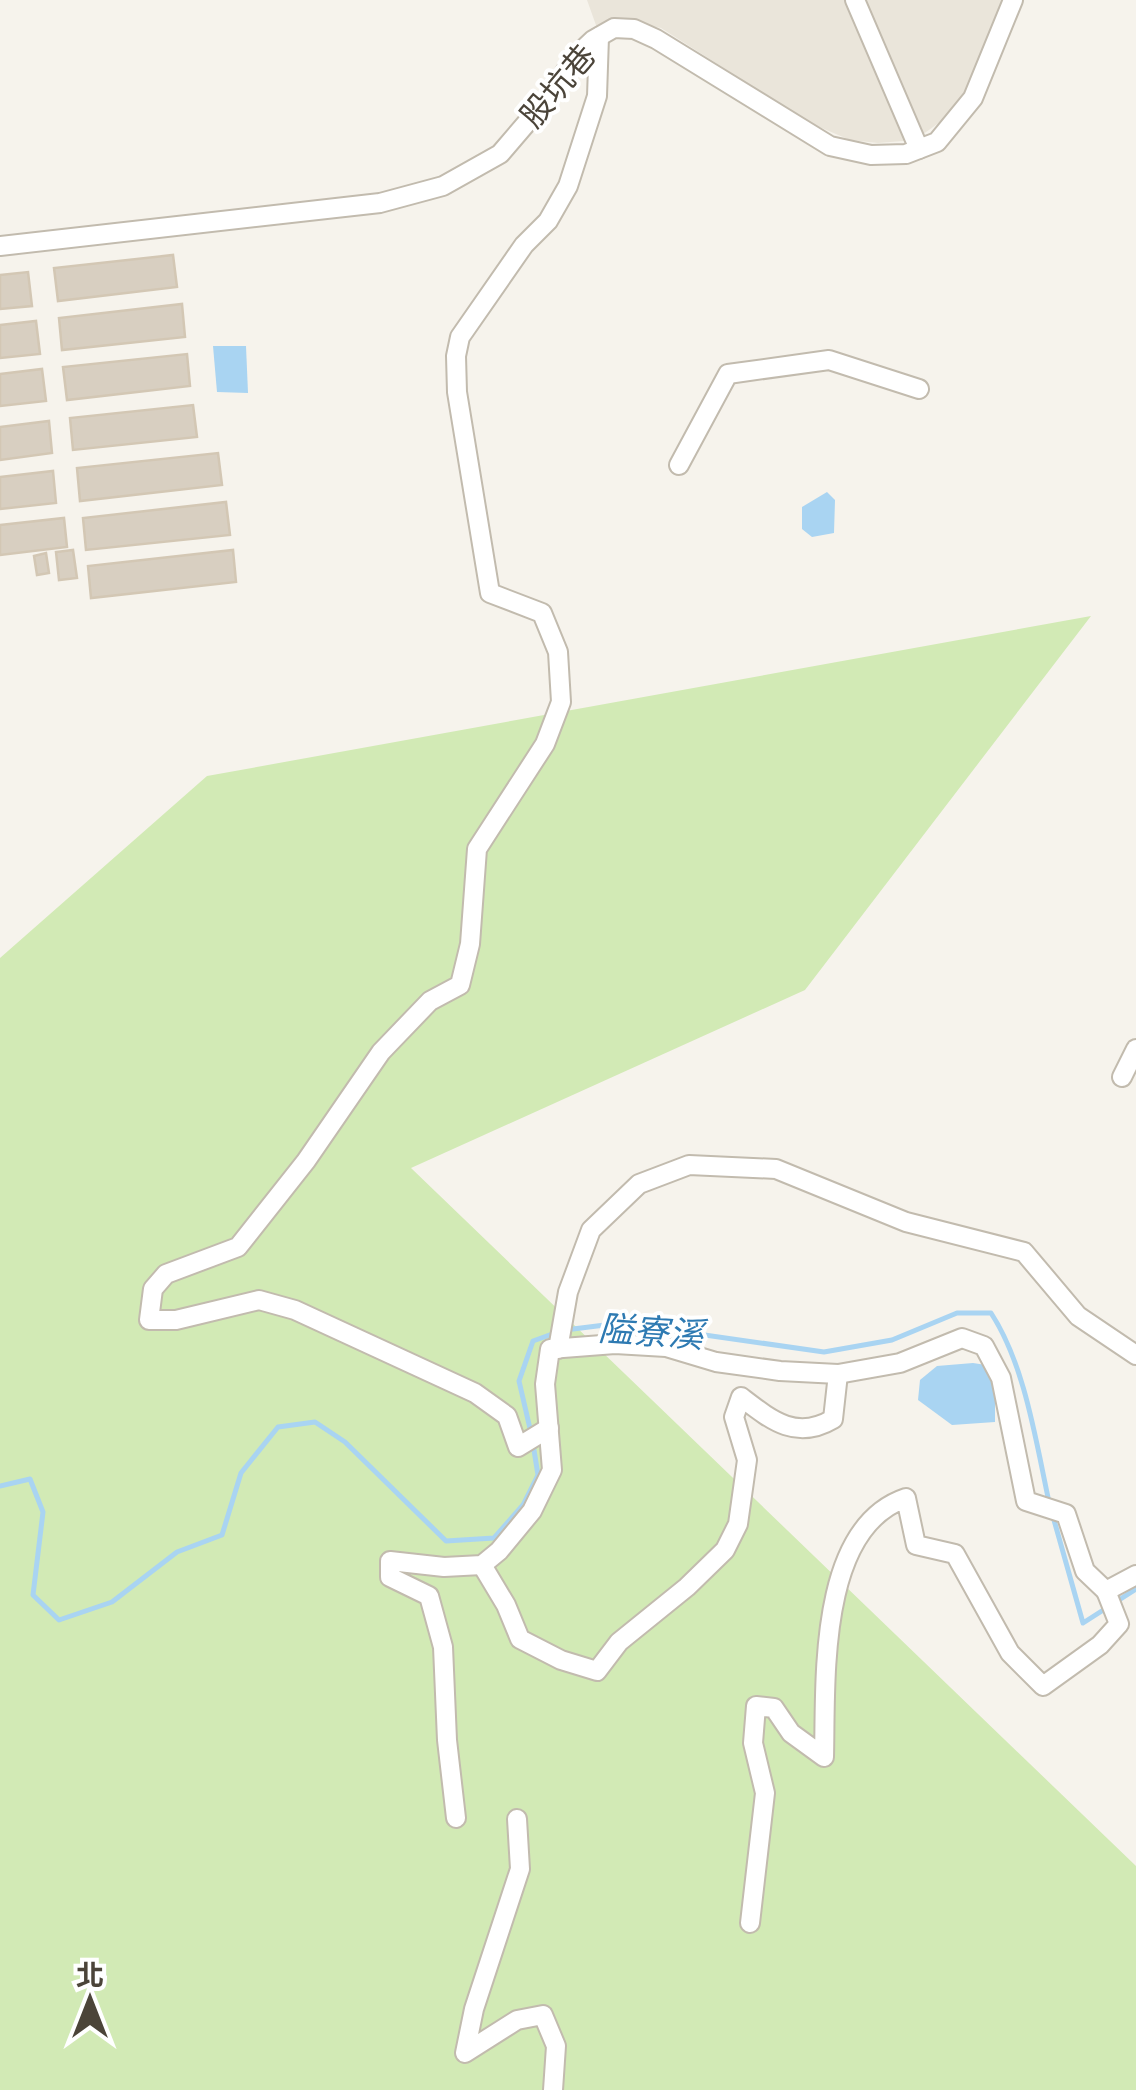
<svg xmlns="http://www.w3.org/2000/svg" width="1136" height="2090" font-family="Rubik,'Noto Sans TC',sans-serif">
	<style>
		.residential { fill: #eae5da }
		.green { fill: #d2eab5 }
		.water { fill: #a9d4f2 }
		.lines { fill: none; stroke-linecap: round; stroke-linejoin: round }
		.stream { stroke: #a9d4f2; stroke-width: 5 }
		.building { fill: #d8cfc1; stroke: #d3c7b4; stroke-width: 2.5 }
		.minor-casing { stroke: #c2bbae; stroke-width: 22 }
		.minor { stroke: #fff; stroke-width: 18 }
		.labels { text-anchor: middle; stroke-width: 8; stroke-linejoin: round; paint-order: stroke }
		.street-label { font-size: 32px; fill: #4b4439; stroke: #fff }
		.water-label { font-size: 35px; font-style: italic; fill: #2e7ab2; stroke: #fff }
	</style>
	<rect width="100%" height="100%" fill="#f6f3ec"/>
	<path class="residential" d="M587,0H1006L967,94L940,122L915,140L878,143L850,140L810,123L661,28L639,23L597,28Z"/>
	<path class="green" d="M1091,616L805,990L411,1168L1136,1866V2090H0V958L207,776Z"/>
	<g class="water">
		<path d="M213,346H246L248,393L217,392Z"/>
		<path d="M827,492L835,500L834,533L812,537L802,529V507Z"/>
		<path d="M973,1363L986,1365L995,1384V1422L952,1425L918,1400L920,1380L937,1366Z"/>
	</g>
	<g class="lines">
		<g class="stream">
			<path d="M565,1330L621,1323L824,1352L892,1340L957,1313H991C1025,1365 1036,1442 1049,1502"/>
			<path d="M531,1433L519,1381L533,1341L555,1333"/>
			<path d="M0,1486L30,1479L43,1512L33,1595L59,1620L112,1602L177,1552L222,1535L241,1473L278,1427L315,1422L345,1442L446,1541L494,1538L523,1505L538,1475L533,1444"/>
			<path d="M1052,1513L1083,1623L1136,1589"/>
		</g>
	</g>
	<g class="building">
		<path d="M173,255L177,287L58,301L54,268Z"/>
		<path d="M28,272L32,306L0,309V275Z"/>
		<path d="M182,304L185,337L62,350L59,318Z"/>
		<path d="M36,321L40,354L0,358V325Z"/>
		<path d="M187,354L190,386L67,400L63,367Z"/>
		<path d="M42,369L46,401L0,406V374Z"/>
		<path d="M193,405L197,437L73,450L70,418Z"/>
		<path d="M49,421L52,453L0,460V427Z"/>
		<path d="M218,453L222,485L80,501L77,468Z"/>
		<path d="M53,471L56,503L0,509V477Z"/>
		<path d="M226,502L230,535L86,550L83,518Z"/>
		<path d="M64,518L67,547L0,555V525Z"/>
		<path d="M73,550L77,578L59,580L56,552Z"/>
		<path d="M233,550L236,582L91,598L88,566Z"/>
		<path d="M46,553L49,573L37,575L34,556Z"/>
	</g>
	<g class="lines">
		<defs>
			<g id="minor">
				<path d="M855,0L919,149"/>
				<path d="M0,246L380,203L443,186L500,154L548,98L575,57L593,40L614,28L634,29L656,39L830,146L871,155L906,154L937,142L973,98L1013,0"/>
				<path d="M679,465L728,374L829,360L919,389"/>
				<path d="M1122,1077L1136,1049"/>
				<path d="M558,1349L568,1292L591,1230L639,1184L689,1165L776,1169L906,1222L1024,1252L1078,1316L1136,1355"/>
				<path d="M549,1428L518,1447L507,1416L475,1393L295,1310L259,1300L176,1320H149L153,1289L166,1274L238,1247L306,1161L381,1052L430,1001L460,985L470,944L477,849L545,744L561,702L558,652L542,613L490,593L457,392L456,356L460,337L524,245L548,221L568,186L597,96L599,37"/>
				<path d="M482,1565L506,1605L520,1639L561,1660L597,1671L619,1642L687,1587L725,1550L738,1524L747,1460L734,1417L741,1397C771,1420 796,1441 833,1419L838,1374"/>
				<path d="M456,1818L447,1740L443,1647L429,1596L390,1577V1561L444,1567L482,1565L499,1551L532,1511L552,1470L545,1384L550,1349L615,1344L666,1347L716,1362L780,1371L838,1374L900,1363L962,1338L984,1346L1001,1378L1026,1501L1066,1514L1085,1571L1106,1591L1136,1575"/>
				<path d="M517,1819L520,1869L474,2009L465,2053L517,2020L543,2015L556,2046L553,2090"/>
				<path d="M750,1923L765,1793L753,1743L756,1706L774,1708L791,1733L824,1757C826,1682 817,1528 906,1498L916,1545L955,1554L1010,1653L1043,1686L1100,1645L1119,1624L1106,1591"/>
			</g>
		</defs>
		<use href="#minor" class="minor-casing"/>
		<use href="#minor" class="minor"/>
	</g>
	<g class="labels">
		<g class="street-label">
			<text transform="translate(558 86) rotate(-50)" y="11">股坑巷</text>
		</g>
		<g class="water-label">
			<text transform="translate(651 1332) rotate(4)" y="12">隘寮溪</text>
		</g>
	</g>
	<g transform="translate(90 2000)" stroke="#ffffff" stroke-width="8" paint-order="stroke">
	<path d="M0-8L18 38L0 25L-18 38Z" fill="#4b4439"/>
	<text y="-15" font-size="28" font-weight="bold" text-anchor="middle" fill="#4b4439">北</text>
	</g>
</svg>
